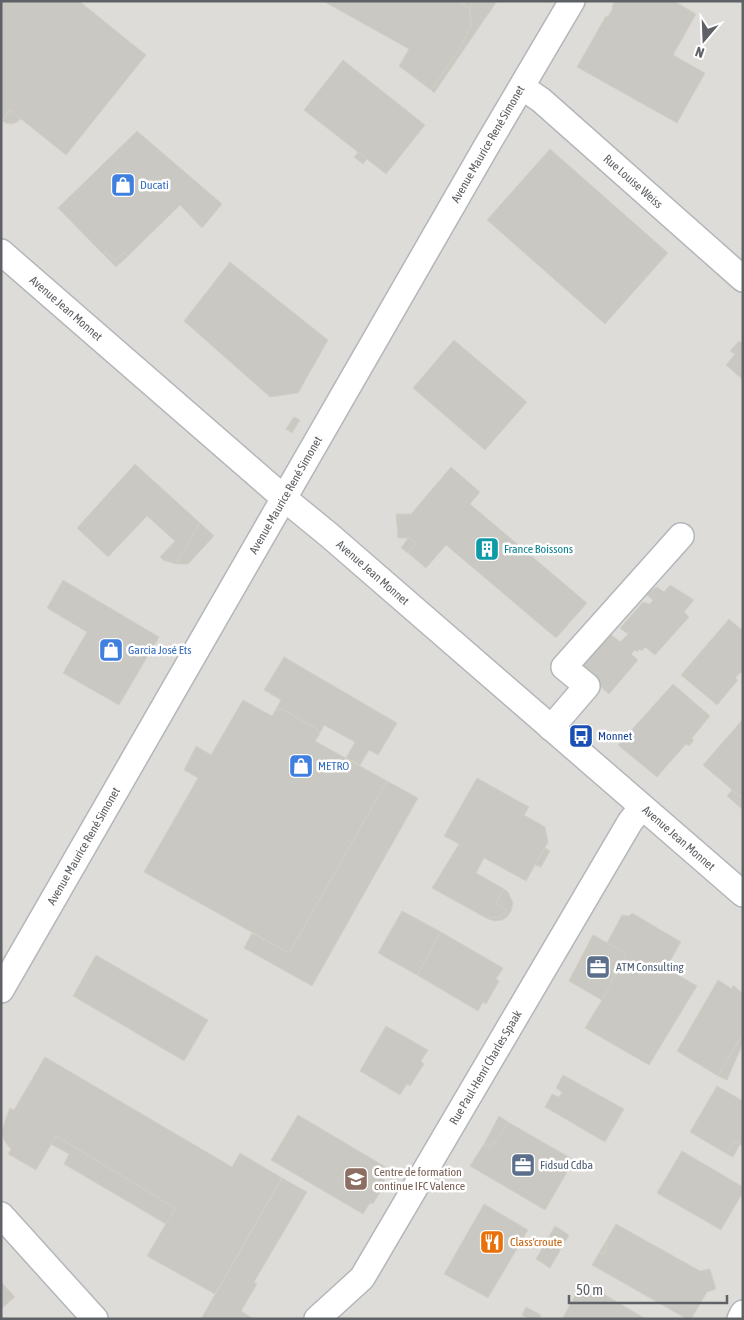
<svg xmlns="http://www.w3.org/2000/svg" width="744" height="1320" font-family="'Asap Condensed',sans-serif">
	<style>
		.industrial { fill: #dedcd8 }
		.building { fill: #cac8c2; stroke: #d3cfc5 }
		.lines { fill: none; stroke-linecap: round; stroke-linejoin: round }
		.minor-casing { stroke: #b3b6ba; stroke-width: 28 }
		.minor { stroke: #fff; stroke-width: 25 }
		.labels { text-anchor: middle; stroke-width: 5; stroke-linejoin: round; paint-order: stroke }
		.street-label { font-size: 12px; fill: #5e6165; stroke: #fff }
		.shop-label { font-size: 12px; fill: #366cbe; stroke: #fff; text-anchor: start }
		.culture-label { font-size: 12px; fill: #0d838f; stroke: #fff; text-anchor: start }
		.transit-label { font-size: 12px; fill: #164399; stroke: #fff; text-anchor: start }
		.service-label { font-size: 12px; fill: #4e5e75; stroke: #fff; text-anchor: start }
		.education-label { font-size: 12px; fill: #785e54; stroke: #fff; text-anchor: start }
		.food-label { font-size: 12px; fill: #c56008; stroke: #fff; text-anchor: start }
	</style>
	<rect width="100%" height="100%" fill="#efede6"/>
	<rect class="industrial" x="1" y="1" width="742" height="1318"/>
	<g class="building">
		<path d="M1,1H79L146,55L66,155L10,110L1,121Z"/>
		<path d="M323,1H458L470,9L471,26L456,55L431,90L399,66L409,49Z"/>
		<path d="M458,1H473L470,9Z"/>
		<path d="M473,1H497L434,93L431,90L456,55L471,26L470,9Z"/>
		<path d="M615,1H674L696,14L673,55L705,73L677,123L577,67L606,16L608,17L613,8L612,7Z"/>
		<path d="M343,60L425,125L386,174L304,110Z"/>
		<path d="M10,110L21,119L17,122L12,124L6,123L2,121Z"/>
		<path d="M137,131L222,204L202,228L180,205L128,256L124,252L115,261L106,251L103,254L58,208Z"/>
		<path d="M550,149L668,253L605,324L487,220Z"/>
		<path d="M358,152L367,159L363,164L354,157Z"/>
		<path d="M106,251L115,261L124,252L128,256L116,267L103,254Z"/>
		<path d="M230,262L328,340L298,393L270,397L184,321Z"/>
		<path d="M454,340L527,402L485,450L413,388Z"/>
		<path d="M739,341L743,344V380L726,365L735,354L730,351Z"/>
		<path d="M294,417L300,420L292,433L286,429Z"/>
		<path d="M135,464L200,523L176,564L163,560L160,557L175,541L147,516L108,557L77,528Z"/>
		<path d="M451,467L480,492L470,504L587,603L556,638L446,545L426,568L408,553L416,543L411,538H398L396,514H411Z"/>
		<path d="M200,523L214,536L188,564H176Z"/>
		<path d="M408,538H411L416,543L408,553L401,548Z"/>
		<path d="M63,580L159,637L119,705L63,673L87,632L47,608Z"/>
		<path d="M670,585L694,600L684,612L689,617L655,655L645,647L642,651L639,649L637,652L635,650L631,654L638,660L609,694L598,684L599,682L593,676L576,666L607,631L620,642L628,634L620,628L643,602L650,604L653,600L646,594L657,587L664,592Z"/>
		<path d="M729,619L743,631V673L741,672L735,678L738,680L717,705L681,675Z"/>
		<path d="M284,657L397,723L378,755L369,750L360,765L346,758L355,742L324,725L319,735L317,729L282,709L275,711L281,700L264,690Z"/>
		<path d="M673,684L710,716L692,738L694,740L689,746L686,744L657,777L618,745Z"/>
		<path d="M243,700L272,716L275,711L282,709L317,729L319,735L315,741L387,781L289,953L144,872L198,778L184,770L196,746L211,755Z"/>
		<path d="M743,719V799L703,765Z"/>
		<path d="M477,778L529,807L524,815L545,827L548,842L526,881L484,858L476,873L504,889L496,903L506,910L504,914L499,917L486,918L432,888L459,844L444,836Z"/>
		<path d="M387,781L418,798L312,986L244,948L252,933L289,953Z"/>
		<path d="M732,790L743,799V810L727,796Z"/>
		<path d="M545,848L550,851L541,867L535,865Z"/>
		<path d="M504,889L508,892L513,903L511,911L507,917L502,920L494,921L486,918L499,917L504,914L506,910L496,903Z"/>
		<path d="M402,911L441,932L417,975L378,953Z"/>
		<path d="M632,913L681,942L666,968L697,986L649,1065L585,1028L602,1000L569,981L593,935L607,943L622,915L629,916Z"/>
		<path d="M441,932L503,968L496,979L499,981L486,1004L483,1002L478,1011L417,975Z"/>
		<path d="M593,935L627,954L602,1000L569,981Z"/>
		<path d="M96,955L208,1020L184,1061L73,996Z"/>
		<path d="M718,980L732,989L733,985L743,994V1033L718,1076L677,1051Z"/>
		<path d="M386,1026L428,1050L421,1061L424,1064L410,1086L407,1084L400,1095L360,1071Z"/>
		<path d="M743,1033V1043L727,1080L718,1076Z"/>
		<path d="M45,1057L232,1167L240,1153L282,1178L215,1294L147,1256L175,1208L56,1136L36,1170L8,1154L11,1149L5,1142L2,1134L4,1124L10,1108L14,1110Z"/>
		<path d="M563,1075L624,1109L605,1142L545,1107L552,1094L559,1097L562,1092L556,1088Z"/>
		<path d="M717,1086L743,1101V1146L734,1141L727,1154L690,1132Z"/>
		<path d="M298,1115L389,1169L383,1179L386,1182L373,1204L370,1203L363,1214L271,1160Z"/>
		<path d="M499,1116L508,1122L500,1136L490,1147L484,1144Z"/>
		<path d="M508,1122L574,1160L545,1210L470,1166L484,1144L490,1147L500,1136Z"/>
		<path d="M56,1136L175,1208L166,1224L64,1164L69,1154L51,1144Z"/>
		<path d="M734,1141L740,1144L733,1157L727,1154Z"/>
		<path d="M682,1151L743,1187V1192L721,1230L657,1193Z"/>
		<path d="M282,1178L307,1192L254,1282L257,1284L241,1311L253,1319H201Z"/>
		<path d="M484,1204L528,1230L488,1298L444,1274Z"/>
		<path d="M616,1224L700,1271L710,1269L716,1289L707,1292L691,1319H687L592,1265L599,1253L603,1254L607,1246L605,1243Z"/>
		<path d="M555,1226L569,1235L550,1268L536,1259Z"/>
		<path d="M605,1243L607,1246L603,1254L599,1253Z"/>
		<path d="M1,1282L15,1297L1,1309Z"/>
		<path d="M583,1282L646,1319H562Z"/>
		<path d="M526,1307L541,1315L539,1319H529L522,1315Z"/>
	</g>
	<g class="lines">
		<defs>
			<g id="minor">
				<path id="s1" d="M522,87L541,100L743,279"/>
				<path id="s2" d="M1,252L285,499L329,535L743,894"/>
				<path d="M551,728L587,686L564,667L681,536"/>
				<path id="s3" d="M1,990L486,147L572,1"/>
				<path d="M1,1215L95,1319"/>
				<path id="s4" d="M317,1319L362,1278L630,822L642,807"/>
				<path d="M740,1319L743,1313"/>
			</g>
		</defs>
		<use href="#minor" class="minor-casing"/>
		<use href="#minor" class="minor"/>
	</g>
	<defs>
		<symbol id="shop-square" viewBox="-11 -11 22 22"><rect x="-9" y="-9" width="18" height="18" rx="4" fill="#3f7fe0" stroke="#fff"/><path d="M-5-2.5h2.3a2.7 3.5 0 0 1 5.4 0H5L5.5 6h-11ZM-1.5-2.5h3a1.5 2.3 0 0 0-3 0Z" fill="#fff"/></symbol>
		<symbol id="building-square" viewBox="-11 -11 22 22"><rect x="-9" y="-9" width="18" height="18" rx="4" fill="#0f9aa8" stroke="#fff"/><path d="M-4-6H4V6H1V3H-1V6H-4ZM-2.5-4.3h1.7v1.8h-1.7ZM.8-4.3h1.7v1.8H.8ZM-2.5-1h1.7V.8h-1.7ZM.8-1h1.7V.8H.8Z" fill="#fff"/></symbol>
		<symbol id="bus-square" viewBox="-11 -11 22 22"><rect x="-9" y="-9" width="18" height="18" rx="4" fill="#1a4fb4" stroke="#fff"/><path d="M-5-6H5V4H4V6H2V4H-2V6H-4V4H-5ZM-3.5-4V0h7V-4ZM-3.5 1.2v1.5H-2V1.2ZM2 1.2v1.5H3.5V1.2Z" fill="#fff"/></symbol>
		<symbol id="office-square" viewBox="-11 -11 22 22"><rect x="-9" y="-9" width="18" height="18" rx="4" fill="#5c6f8a" stroke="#fff"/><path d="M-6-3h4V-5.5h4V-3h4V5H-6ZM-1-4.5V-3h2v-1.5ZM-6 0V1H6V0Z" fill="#fff"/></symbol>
		<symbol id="university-square" viewBox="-11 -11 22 22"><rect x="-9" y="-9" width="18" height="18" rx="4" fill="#8d6e63" stroke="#fff"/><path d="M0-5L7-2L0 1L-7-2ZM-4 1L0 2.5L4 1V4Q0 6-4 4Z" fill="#fff"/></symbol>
		<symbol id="restaurant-square" viewBox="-11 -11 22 22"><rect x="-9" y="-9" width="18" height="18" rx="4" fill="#e8710a" stroke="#fff"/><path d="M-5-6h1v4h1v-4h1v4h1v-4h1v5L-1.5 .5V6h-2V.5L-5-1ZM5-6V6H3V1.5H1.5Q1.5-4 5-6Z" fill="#fff"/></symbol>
	</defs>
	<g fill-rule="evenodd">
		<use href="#shop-square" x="109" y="171" width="28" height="28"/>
		<use href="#building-square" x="473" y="535" width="28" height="28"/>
		<use href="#shop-square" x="97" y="636" width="28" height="28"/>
		<use href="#bus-square" x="567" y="722" width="28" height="28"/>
		<use href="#shop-square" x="287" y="752" width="28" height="28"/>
		<use href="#office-square" x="584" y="953" width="28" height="28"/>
		<use href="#office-square" x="509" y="1151" width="28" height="28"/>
		<use href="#university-square" x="342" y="1165" width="28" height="28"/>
		<use href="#restaurant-square" x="478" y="1228" width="28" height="28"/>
	</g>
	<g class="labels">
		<g class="street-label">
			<text dy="4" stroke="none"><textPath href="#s3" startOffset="976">Avenue Maurice René Simonet</textPath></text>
			<text dy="4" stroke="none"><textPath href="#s1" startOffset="146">Rue Louise Weiss</textPath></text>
			<text dy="4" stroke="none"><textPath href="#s2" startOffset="86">Avenue Jean Monnet</textPath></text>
			<text dy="4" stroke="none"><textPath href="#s3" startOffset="571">Avenue Maurice René Simonet</textPath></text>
			<text dy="4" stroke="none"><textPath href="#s2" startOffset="491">Avenue Jean Monnet</textPath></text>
			<text dy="4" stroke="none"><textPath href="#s2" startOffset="896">Avenue Jean Monnet</textPath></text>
			<text dy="4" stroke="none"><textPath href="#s3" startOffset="166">Avenue Maurice René Simonet</textPath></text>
			<text dy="4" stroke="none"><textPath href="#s4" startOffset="305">Rue Paul-Henri Charles Spaak</textPath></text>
		</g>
		<g class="shop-label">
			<text x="140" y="189">Ducati</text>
			<text x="128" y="654">Garcia José Ets</text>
			<text x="318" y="770">METRO</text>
		</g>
		<g class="culture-label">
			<text x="504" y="553">France Boissons</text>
		</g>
		<g class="transit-label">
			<text x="598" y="740">Monnet</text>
		</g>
		<g class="service-label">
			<text x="616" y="971">ATM Consulting</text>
			<text x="540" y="1169">Fidsud Cdba</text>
		</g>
		<g class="education-label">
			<text x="374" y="1176">Centre de formation<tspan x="374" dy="14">continue IFC Valence</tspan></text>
		</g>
		<g class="food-label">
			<text x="510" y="1246">Class'croute</text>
		</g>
	</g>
	<rect width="744" height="1320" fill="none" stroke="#5e6165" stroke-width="5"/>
	<g transform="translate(704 40) rotate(199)" stroke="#ffffff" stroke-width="4" paint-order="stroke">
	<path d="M0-4L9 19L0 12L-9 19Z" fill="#5e6165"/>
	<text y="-8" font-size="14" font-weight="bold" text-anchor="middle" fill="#5e6165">N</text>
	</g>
	<path d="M569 1295v8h158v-8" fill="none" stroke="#5e6165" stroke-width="2.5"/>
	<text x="576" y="1295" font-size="15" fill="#5e6165" stroke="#ffffff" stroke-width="4" paint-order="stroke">50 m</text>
</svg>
